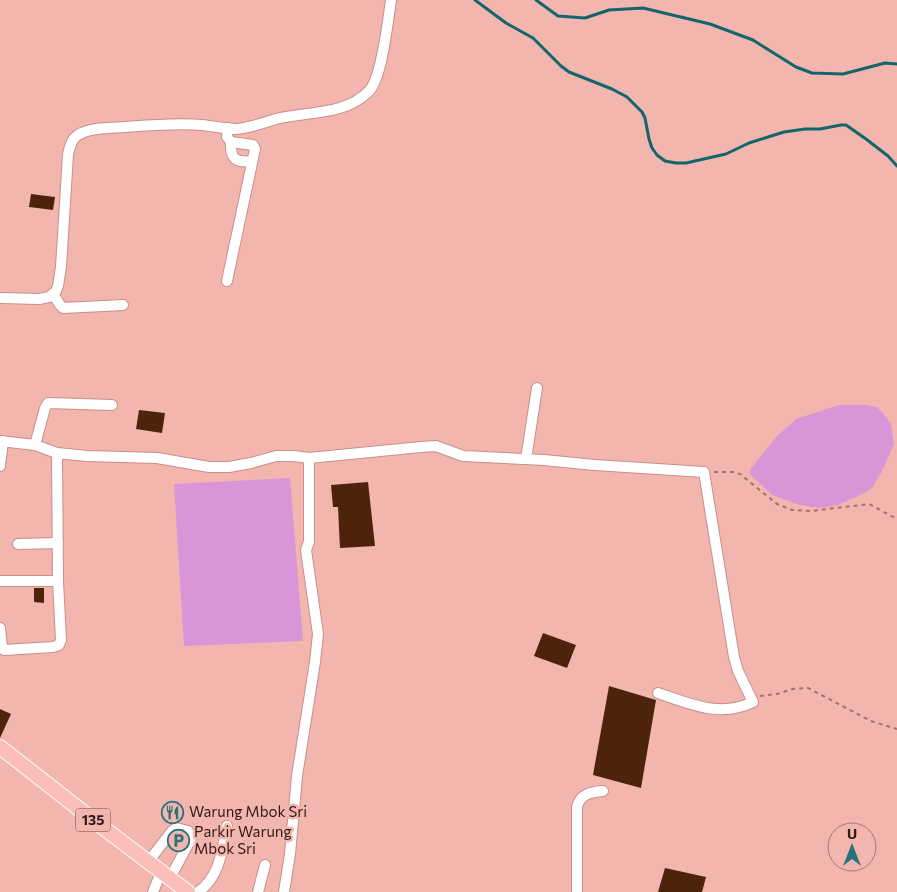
<svg xmlns="http://www.w3.org/2000/svg" width="897" height="892" font-family="Commissioner,sans-serif">
	<style>
		.green { fill: #d895d8 }
		.lines { fill: none; stroke-linecap: round; stroke-linejoin: round }
		.stream { stroke: #13656d; stroke-width: 3 }
		.building { fill: #4d230b }
		.minor-casing { stroke: #c98f88; stroke-width: 12 }
		.major-casing { stroke: #fff; stroke-width: 16 }
		.path { stroke: #a0746e; stroke-width: 2; stroke-dasharray: 4 4; stroke-linecap: butt }
		.minor { stroke: #fff; stroke-width: 10 }
		.major { stroke: #fbbeb8; stroke-width: 14 }
		.labels { text-anchor: middle; stroke-width: 5; stroke-linejoin: round; paint-order: stroke }
		.shield { fill: #f3b6af; stroke: #6a4945; stroke-width: 1 }
		.shield-label { font-size: 14px; font-weight: bold; fill: #301a17 }
		.poi-label { font-size: 15px; fill: #301a17; stroke: #f3b6af; text-anchor: start }
	</style>
	<rect width="100%" height="100%" fill="#f3b6af"/>
	<g class="green">
		<path d="M839,405H865L877,407L883,413L891,424L894,444L882,471L872,488L860,495L838,505L819,508L800,505L772,495L750,474V470L777,436L796,419Z"/>
		<path d="M290,478L303,641L184,646L174,484Z"/>
	</g>
	<g class="lines">
		<g class="stream">
			<path d="M475,0L506,23L533,38L561,66L569,72L612,89L627,97L642,112L645,118L649,139L652,148L657,155L665,161L676,163H686L726,154L749,143L784,132L805,129H820L841,125H846L866,139L888,156L897,166"/>
			<path d="M536,0L558,16L585,18L609,10L643,8L710,24L753,40L796,67L812,73L843,74L885,63L897,64"/>
		</g>
	</g>
	<g class="building">
		<path d="M31,194L55,197L53,210L29,207Z"/>
		<path d="M139,410L165,413L162,433L136,429Z"/>
		<path d="M368,482L375,546L340,548L338,507H333L331,485Z"/>
		<path d="M34,588H44V603L34,602Z"/>
		<path d="M543,633L576,645L567,668L534,656Z"/>
		<path d="M609,686L656,700L641,788L593,775Z"/>
		<path d="M0,709L11,714L0,738Z"/>
		<path d="M665,868L706,877L702,892H658Z"/>
	</g>
	<g class="lines">
		<defs>
			<g id="minor">
				<path d="M231,142C230,159 236,163 252,161"/>
				<path d="M227,281L255,149L253,145L231,142L227,137L228,128"/>
				<path d="M53,294L60,305L63,308L123,305"/>
				<path d="M0,298L39,299L49,297L56,291L58,286L61,267L68,154C70,147 71,139 78,135C90,127 112,128 126,127C151,125 177,123 202,125C213,126 225,129 236,129C250,128 263,123 276,119C307,111 345,116 369,91C382,78 388,20 391,0"/>
				<path d="M0,441L35,445L57,453L87,456L157,458L209,467H229L251,463L276,456H294L309,458L421,447L436,446L463,456L544,460L595,465L704,472L734,657L738,671L753,702C720,718 690,704 658,693"/>
				<path d="M35,445L45,408L48,403L112,405"/>
				<path d="M526,459L537,388"/>
				<path d="M0,466L3,441"/>
				<path d="M18,544L58,543"/>
				<path d="M0,581H58"/>
				<path d="M0,628L2,647L4,650L53,647L59,645L61,640L58,581L57,453"/>
				<path d="M148,862L172,831L176,828L188,831L191,839L170,878"/>
				<path d="M153,892L161,872"/>
				<path d="M198,892C220,877 222,850 227,826"/>
				<path d="M258,892L265,865"/>
				<path d="M284,892L290,854L297,776L315,662L318,634L306,550L309,542V458"/>
				<path d="M577,892V807C580,794 591,792 603,791"/>
			</g>
			<path id="major" d="M0,747L97,823L188,892"/>
		</defs>
		<use href="#minor" class="minor-casing"/>
		<use href="#major" class="major-casing"/>
		<g class="path">
			<path d="M714,472H733L740,474L777,504L792,510L812,511L869,504L897,519"/>
			<path d="M760,696L777,694L793,689L808,688L871,721L897,729"/>
		</g>
		<use href="#minor" class="minor"/>
		<use href="#major" class="major"/>
	</g>
	<defs>
		<symbol id="restaurant-ring" viewBox="-11 -11 22 22"><circle r="9.5" fill="#f3b6af" stroke="#29727b" stroke-width="1.5"/><path d="M-5-6h1v4h1v-4h1v4h1v-4h1v5L-1.5 .5V6h-2V.5L-5-1ZM5-6V6H3V1.5H1.5Q1.5-4 5-6Z" fill="#29727b"/></symbol>
		<symbol id="parking-ring" viewBox="-11 -11 22 22"><circle r="9.5" fill="#f3b6af" stroke="#29727b" stroke-width="1.5"/><path d="M-3.5-5.5H1a3.5 3.5 0 0 1 0 7H-1V5.5H-3.5ZM-1-3.4V-.6H.8a1.4 1.4 0 0 0 0-2.8Z" fill="#29727b"/></symbol>
	</defs>
	<g fill-rule="evenodd">
		<use href="#restaurant-ring" x="160" y="800" width="25" height="25"/>
		<use href="#parking-ring" x="166" y="828" width="25" height="25"/>
	</g>
	<g class="labels">
		<rect class="shield" x="75.5" y="808.5" width="35" height="23" rx="4"/>
		<g class="shield-label">
			<text x="93" y="825">135</text>
		</g>
		<g class="poi-label">
			<text x="189" y="817">Warung Mbok Sri</text>
			<text x="194" y="837">Parkir Warung<tspan x="194" dy="17">Mbok Sri</tspan></text>
		</g>
	</g>
	<g transform="translate(852 847)"><circle r="24" fill="#f3b6af" stroke="#a57872"/>
	<path d="M0-4L9 19L0 12L-9 19Z" fill="#29727b"/>
	<text y="-8" font-size="14" font-weight="bold" text-anchor="middle" fill="#301a17">U</text>
	</g>
</svg>
